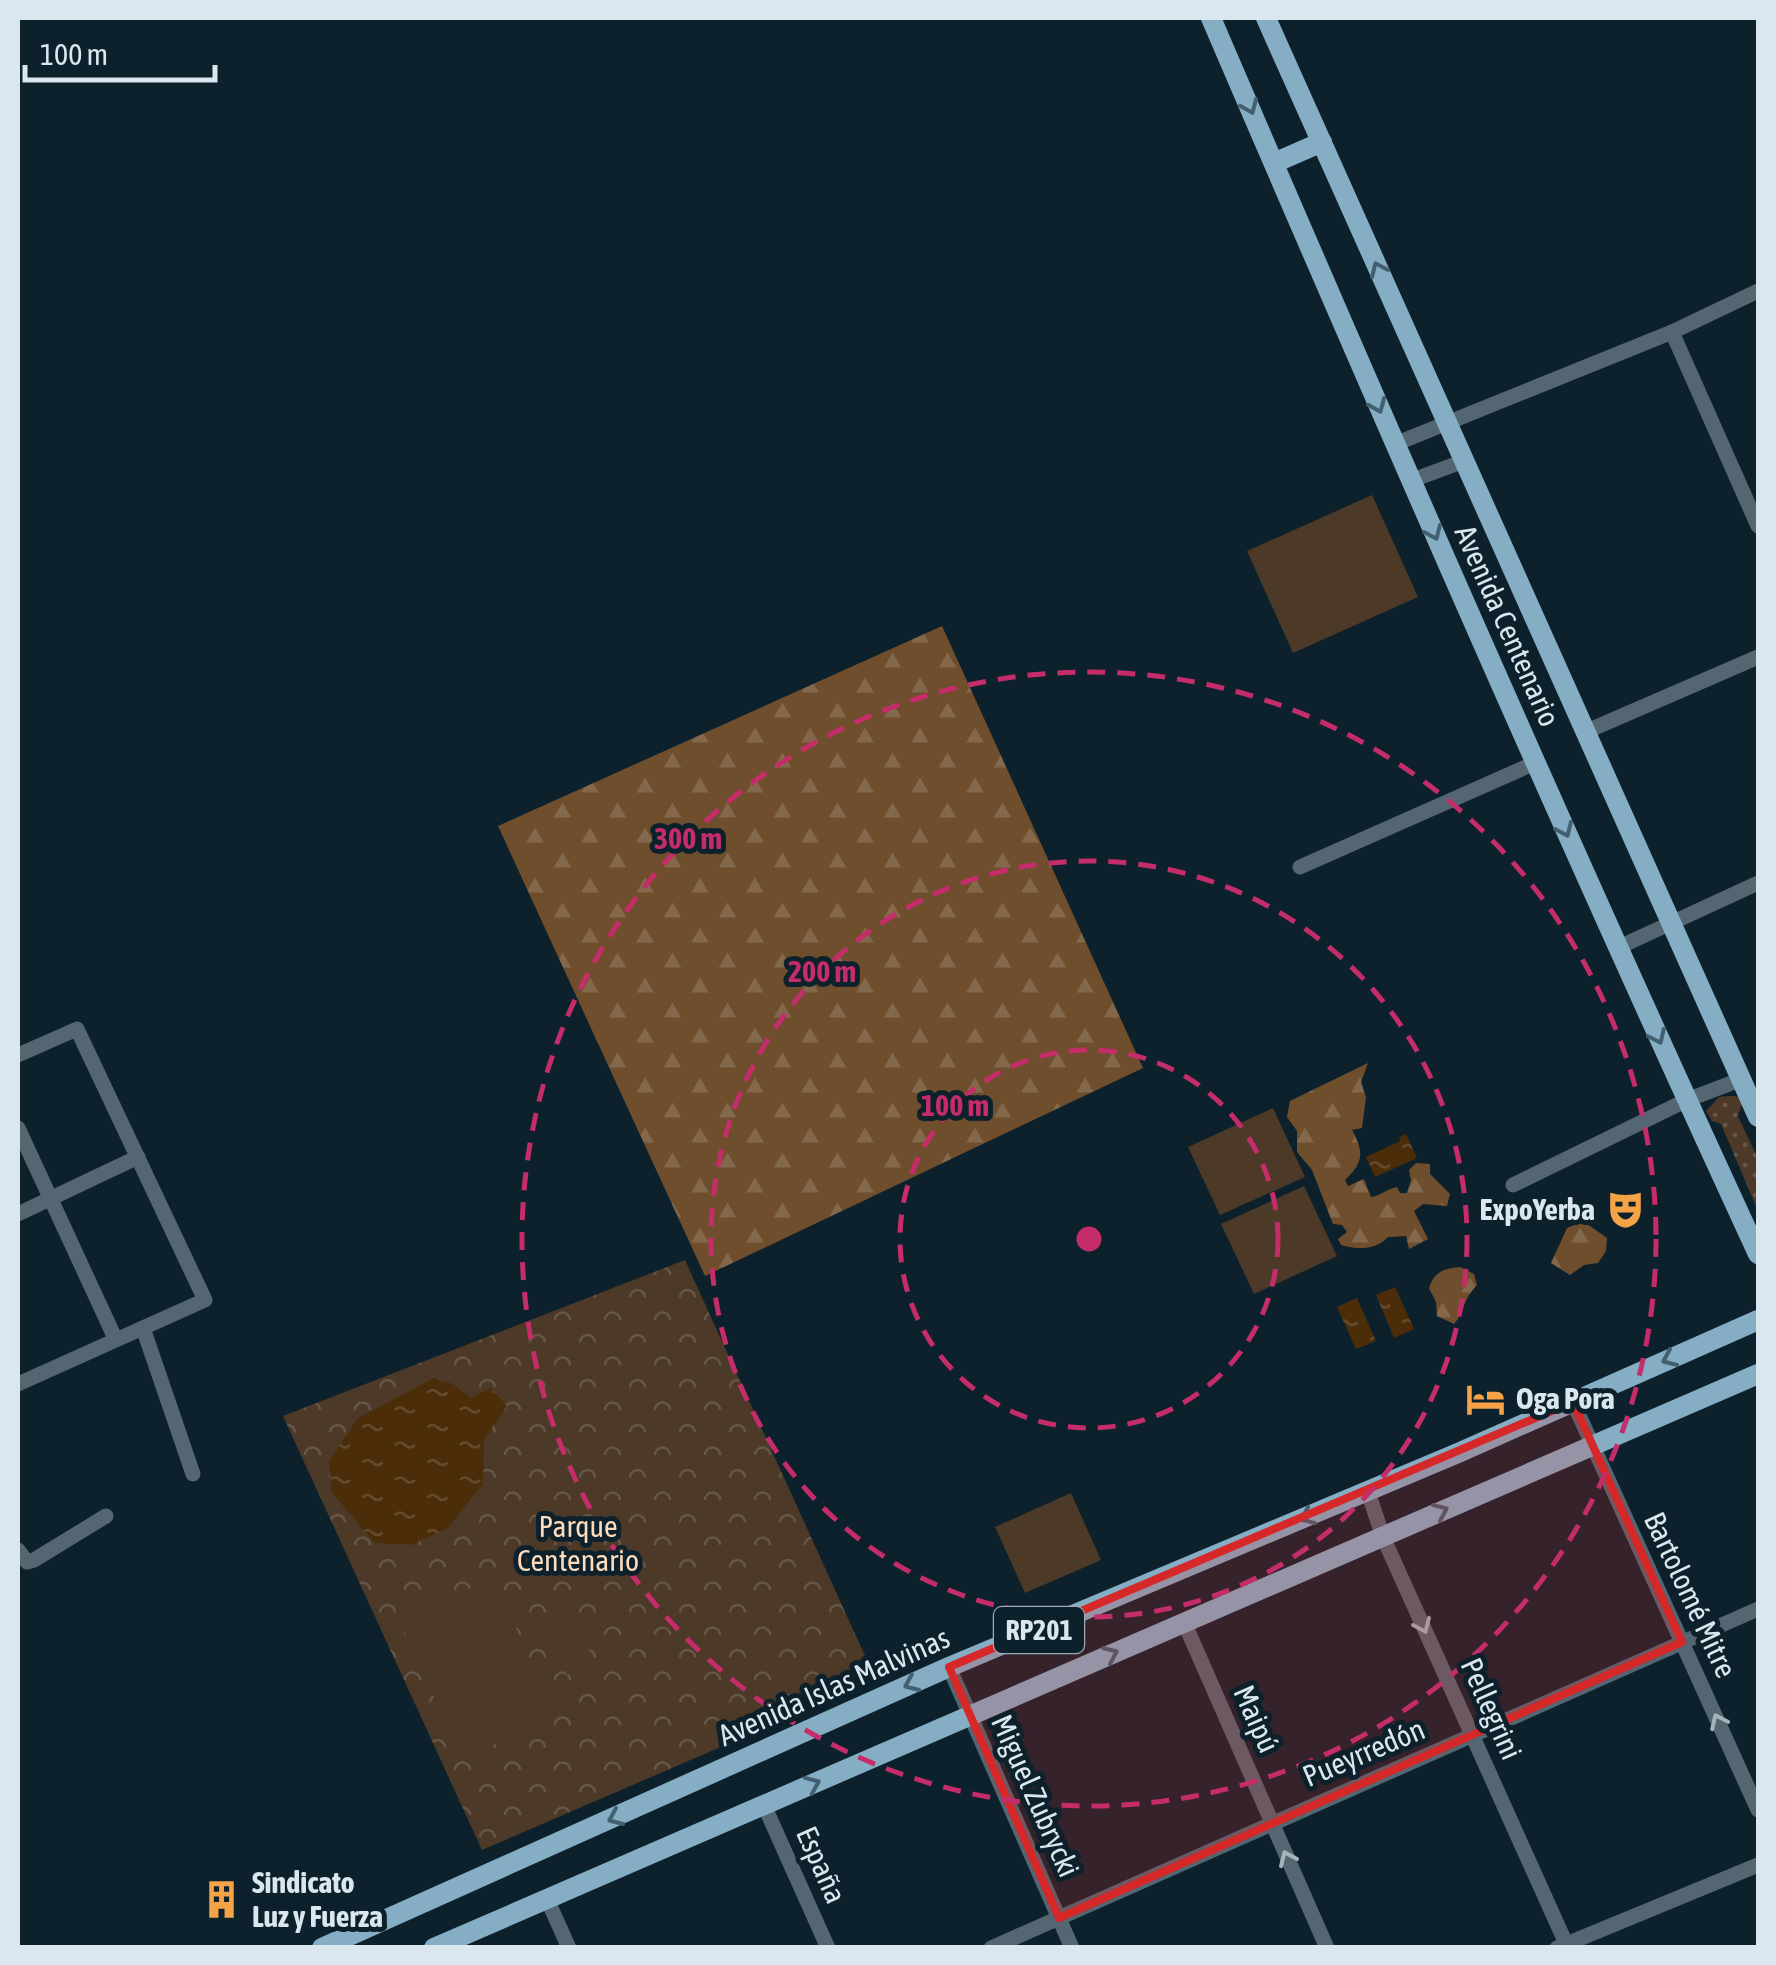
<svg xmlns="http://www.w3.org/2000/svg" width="1776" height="1965" font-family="'Asap Condensed',sans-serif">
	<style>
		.grass { fill: url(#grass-dots) }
		.forest { fill: url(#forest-firs) }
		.park { fill: url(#park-crowns) }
		.pitch { fill: #4c3927 }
		.water { fill: url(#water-ripples) }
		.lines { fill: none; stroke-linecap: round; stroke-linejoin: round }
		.minor { stroke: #536671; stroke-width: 15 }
		.major { stroke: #85aec5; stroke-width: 20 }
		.oneway { stroke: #436071 }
		.oneway2 { stroke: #a5b3bc }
		.marked { fill: #d62828; fill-opacity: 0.2; stroke: #d62828; stroke-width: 8; stroke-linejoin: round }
		.ring { fill: none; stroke: #c42d6a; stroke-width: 5; stroke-dasharray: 18 12 }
		.labels { text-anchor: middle; stroke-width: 10; stroke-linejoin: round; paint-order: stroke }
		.shield { fill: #0d212c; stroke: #9dacb4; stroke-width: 2.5 }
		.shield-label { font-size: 28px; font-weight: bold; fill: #dbe7ee }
		.street-label { font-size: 30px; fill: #dbe7ee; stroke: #0d212c }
		.poi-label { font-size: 30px; font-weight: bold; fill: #dbe7ee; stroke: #0d212c; text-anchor: start }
		.park-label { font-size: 30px; fill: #fddbbb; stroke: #0d212c }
		.centre { fill: #c42d6a; stroke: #0d212c; stroke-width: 5 }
		.ring-label { font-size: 30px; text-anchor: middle; font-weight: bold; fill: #c42d6a; stroke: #0d212c; stroke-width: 10; stroke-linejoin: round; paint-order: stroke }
	</style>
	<defs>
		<pattern id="grass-dots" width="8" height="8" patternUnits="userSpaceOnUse" patternTransform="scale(2.5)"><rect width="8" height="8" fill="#4c3927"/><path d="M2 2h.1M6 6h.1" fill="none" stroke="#655647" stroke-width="1.8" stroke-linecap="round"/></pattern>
		<pattern id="forest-firs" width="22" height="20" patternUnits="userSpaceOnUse" patternTransform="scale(2.5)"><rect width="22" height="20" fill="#6f4e2d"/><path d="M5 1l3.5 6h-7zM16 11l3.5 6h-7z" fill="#83684c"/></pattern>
		<pattern id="park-crowns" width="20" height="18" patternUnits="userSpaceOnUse" patternTransform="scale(2.5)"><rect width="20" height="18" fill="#4c3927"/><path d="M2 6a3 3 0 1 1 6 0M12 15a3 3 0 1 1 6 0" fill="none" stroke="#655647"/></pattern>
		<pattern id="water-ripples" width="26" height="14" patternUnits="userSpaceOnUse" patternTransform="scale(2.5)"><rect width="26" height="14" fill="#4b2d0a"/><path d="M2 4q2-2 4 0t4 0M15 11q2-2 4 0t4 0" fill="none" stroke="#644b2e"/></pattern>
	</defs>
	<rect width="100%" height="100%" fill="#0d212c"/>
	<path class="grass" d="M1730,1096L1739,1097L1742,1103L1738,1116L1758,1159V1211L1721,1124L1712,1121L1706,1111L1719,1097Z"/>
	<g class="forest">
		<path d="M942,626L1143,1068L705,1276L498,826Z"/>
		<path d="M1368,1063L1361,1082L1366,1097L1362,1128L1352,1130C1364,1152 1364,1162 1345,1180L1348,1186L1364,1179L1371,1197C1381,1196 1386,1189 1397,1187L1400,1193H1407L1411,1180L1409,1170L1416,1163L1430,1164V1174L1450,1194L1447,1206L1423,1204L1414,1211L1428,1239L1409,1249L1406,1236L1388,1237C1376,1250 1358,1250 1341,1245L1338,1239L1347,1232L1342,1225L1333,1224L1312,1170L1297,1152V1131L1287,1117L1290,1101Z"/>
		<path d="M1577,1224H1587L1607,1238L1606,1251L1598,1263L1584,1265L1570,1275L1551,1263L1567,1228Z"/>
		<path d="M1460,1267L1474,1274L1477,1285C1461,1302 1466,1310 1454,1324L1437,1316L1436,1302L1429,1288C1435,1271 1443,1269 1460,1267Z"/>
	</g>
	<path class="park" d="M685,1260L876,1680L482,1850L283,1416Z"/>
	<g class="pitch">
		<path d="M1372,495L1418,597L1293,653L1247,551Z"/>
		<path d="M1273,1108L1305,1177L1220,1215L1188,1147Z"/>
		<path d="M1304,1186L1337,1256L1254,1294L1221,1224Z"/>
		<path d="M1071,1493L1101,1560L1025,1593L995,1527Z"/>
		<path d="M493,1578L556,1717L462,1759L399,1620Z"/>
		<path d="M571,1610L595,1663L567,1675L542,1620Z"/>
	</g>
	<g class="water">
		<path d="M1406,1134L1417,1158L1375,1177L1366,1157L1400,1141L1399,1137Z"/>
		<path d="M1395,1287L1414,1329L1394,1338L1376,1295Z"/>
		<path d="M1357,1298L1376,1341L1356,1349L1337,1307Z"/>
		<path d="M434,1378L453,1384L471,1398L491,1388L507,1406L484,1440L483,1484L448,1528L411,1545L375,1543L332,1493L329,1461L358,1418Z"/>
	</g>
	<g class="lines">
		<g class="minor">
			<path d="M1758,291L1672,332L1758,526"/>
			<path d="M1395,444L1672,332"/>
			<path d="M1410,481L1464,461"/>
			<path d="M1585,732L1758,657"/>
			<path d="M1300,867L1535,763"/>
			<path d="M1617,948L1758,883"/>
			<path d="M18,1055L77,1029L205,1300L18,1384"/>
			<path d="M18,1128L115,1338"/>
			<path d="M1513,1185L1687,1100L1742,1079"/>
			<path d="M18,1214L138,1157"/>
			<path d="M143,1328L193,1474"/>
			<path d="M1573,1402L1758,1810"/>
			<path d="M1368,1492L1383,1537L1568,1948"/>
			<path d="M18,1550L27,1562L34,1560L106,1516"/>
			<path d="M1184,1622L1327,1948"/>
			<path d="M949,1667L1072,1948"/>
			<path d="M764,1805L828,1948"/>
			<path d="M547,1899L569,1948"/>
			<path d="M991,1948L1758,1609"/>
			<path d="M1557,1948L1758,1865"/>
		</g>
		<g class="major">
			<path d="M1211,18C1389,432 1569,845 1758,1254"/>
			<path d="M1266,18L1758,1117"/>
			<path d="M1274,163L1322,142"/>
			<path d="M322,1948L949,1667L1458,1453L1758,1320"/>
			<path d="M434,1948L1758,1374"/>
		</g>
	</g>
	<defs><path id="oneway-chevron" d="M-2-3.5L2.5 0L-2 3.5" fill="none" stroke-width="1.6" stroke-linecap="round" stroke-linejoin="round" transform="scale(2.5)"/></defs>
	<g class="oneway">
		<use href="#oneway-chevron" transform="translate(1250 107) rotate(67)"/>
		<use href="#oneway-chevron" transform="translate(1378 269) rotate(-114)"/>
		<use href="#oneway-chevron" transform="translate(1378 406) rotate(67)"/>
		<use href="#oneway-chevron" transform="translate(1434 533) rotate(66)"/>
		<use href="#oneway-chevron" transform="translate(1565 830) rotate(66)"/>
		<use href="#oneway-chevron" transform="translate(1658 1037) rotate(65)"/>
		<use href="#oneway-chevron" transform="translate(1669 1359) rotate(156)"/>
		<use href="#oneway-chevron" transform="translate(1441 1511) rotate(-24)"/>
		<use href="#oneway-chevron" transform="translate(1307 1517) rotate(157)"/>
		<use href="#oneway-chevron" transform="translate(1111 1654) rotate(-24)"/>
		<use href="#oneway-chevron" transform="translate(911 1684) rotate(156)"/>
		<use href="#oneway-chevron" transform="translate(813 1784) rotate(-23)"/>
		<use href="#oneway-chevron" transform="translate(615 1818) rotate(156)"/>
	</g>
	<g class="oneway2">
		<use href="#oneway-chevron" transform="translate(1423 1626) rotate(66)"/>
		<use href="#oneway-chevron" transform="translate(1718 1721) rotate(-115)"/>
		<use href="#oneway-chevron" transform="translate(1287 1858) rotate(-114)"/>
	</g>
	<path class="marked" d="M1573,1402L1682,1642L1059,1918L949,1667Z"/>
	<g class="ring">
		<circle cx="1089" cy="1239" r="189"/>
		<circle cx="1089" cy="1239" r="378"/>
		<circle cx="1089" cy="1239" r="567"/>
	</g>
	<defs>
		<symbol id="theatre-bare" viewBox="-9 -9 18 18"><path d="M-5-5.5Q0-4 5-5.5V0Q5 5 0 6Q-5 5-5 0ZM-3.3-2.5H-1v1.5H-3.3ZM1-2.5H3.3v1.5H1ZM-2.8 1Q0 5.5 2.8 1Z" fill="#f5a346" stroke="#0d212c" stroke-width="2.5" paint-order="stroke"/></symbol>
		<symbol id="hotel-bare" viewBox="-9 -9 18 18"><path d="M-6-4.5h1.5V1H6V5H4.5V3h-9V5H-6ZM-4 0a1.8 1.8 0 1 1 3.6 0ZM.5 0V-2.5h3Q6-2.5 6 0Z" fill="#f5a346" stroke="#0d212c" stroke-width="2.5" paint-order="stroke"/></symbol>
		<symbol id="building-bare" viewBox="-9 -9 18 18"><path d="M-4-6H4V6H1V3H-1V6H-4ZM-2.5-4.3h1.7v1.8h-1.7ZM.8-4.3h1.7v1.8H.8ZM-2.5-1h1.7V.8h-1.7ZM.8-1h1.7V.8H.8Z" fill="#f5a346" stroke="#0d212c" stroke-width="2.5" paint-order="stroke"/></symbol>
	</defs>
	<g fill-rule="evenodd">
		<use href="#theatre-bare" x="1598" y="1182" width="55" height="55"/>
		<use href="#hotel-bare" x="1458" y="1372" width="55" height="55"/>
		<use href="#building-bare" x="194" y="1872" width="55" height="55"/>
	</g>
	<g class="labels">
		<rect class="shield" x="994" y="1607" width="90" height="46" rx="8"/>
		<g class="shield-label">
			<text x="1039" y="1640">RP201</text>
		</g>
		<g class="street-label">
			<text transform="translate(1507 626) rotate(66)" y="10">Avenida Centenario</text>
			<text transform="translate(1690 1595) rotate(65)" y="10">Bartolomé Mitre</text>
			<text transform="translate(834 1687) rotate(-24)" y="10">Avenida Islas Malvinas</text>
			<text transform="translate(1491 1709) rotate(66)" y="10">Pellegrini</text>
			<text transform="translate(1256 1719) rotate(66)" y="10">Maipú</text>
			<text transform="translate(1364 1753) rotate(-23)" y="10">Pueyrredón</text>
			<text transform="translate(1035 1796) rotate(66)" y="10">Miguel Zubrycki</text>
			<text transform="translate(821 1865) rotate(66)" y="10">España</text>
		</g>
		<g class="poi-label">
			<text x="1595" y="1220" text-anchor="end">ExpoYerba</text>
			<text x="1516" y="1409">Oga Pora</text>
			<text x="252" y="1893">Sindicato<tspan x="252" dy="34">Luz y Fuerza</tspan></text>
		</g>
		<g class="park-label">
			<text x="578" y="1537">Parque<tspan x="578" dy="34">Centenario</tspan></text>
		</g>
	</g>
	<circle cx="1089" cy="1239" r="15" class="centre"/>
	<g class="ring-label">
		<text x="688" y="849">300 m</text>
		<text x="822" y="982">200 m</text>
		<text x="955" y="1116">100 m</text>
	</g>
	<rect width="1776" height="1965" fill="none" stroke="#dbe7ee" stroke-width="40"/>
	<path d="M25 65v15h190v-15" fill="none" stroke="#dbe7ee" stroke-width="5"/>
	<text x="40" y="65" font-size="30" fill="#dbe7ee" stroke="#0d212c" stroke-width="8" paint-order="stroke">100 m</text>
</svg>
